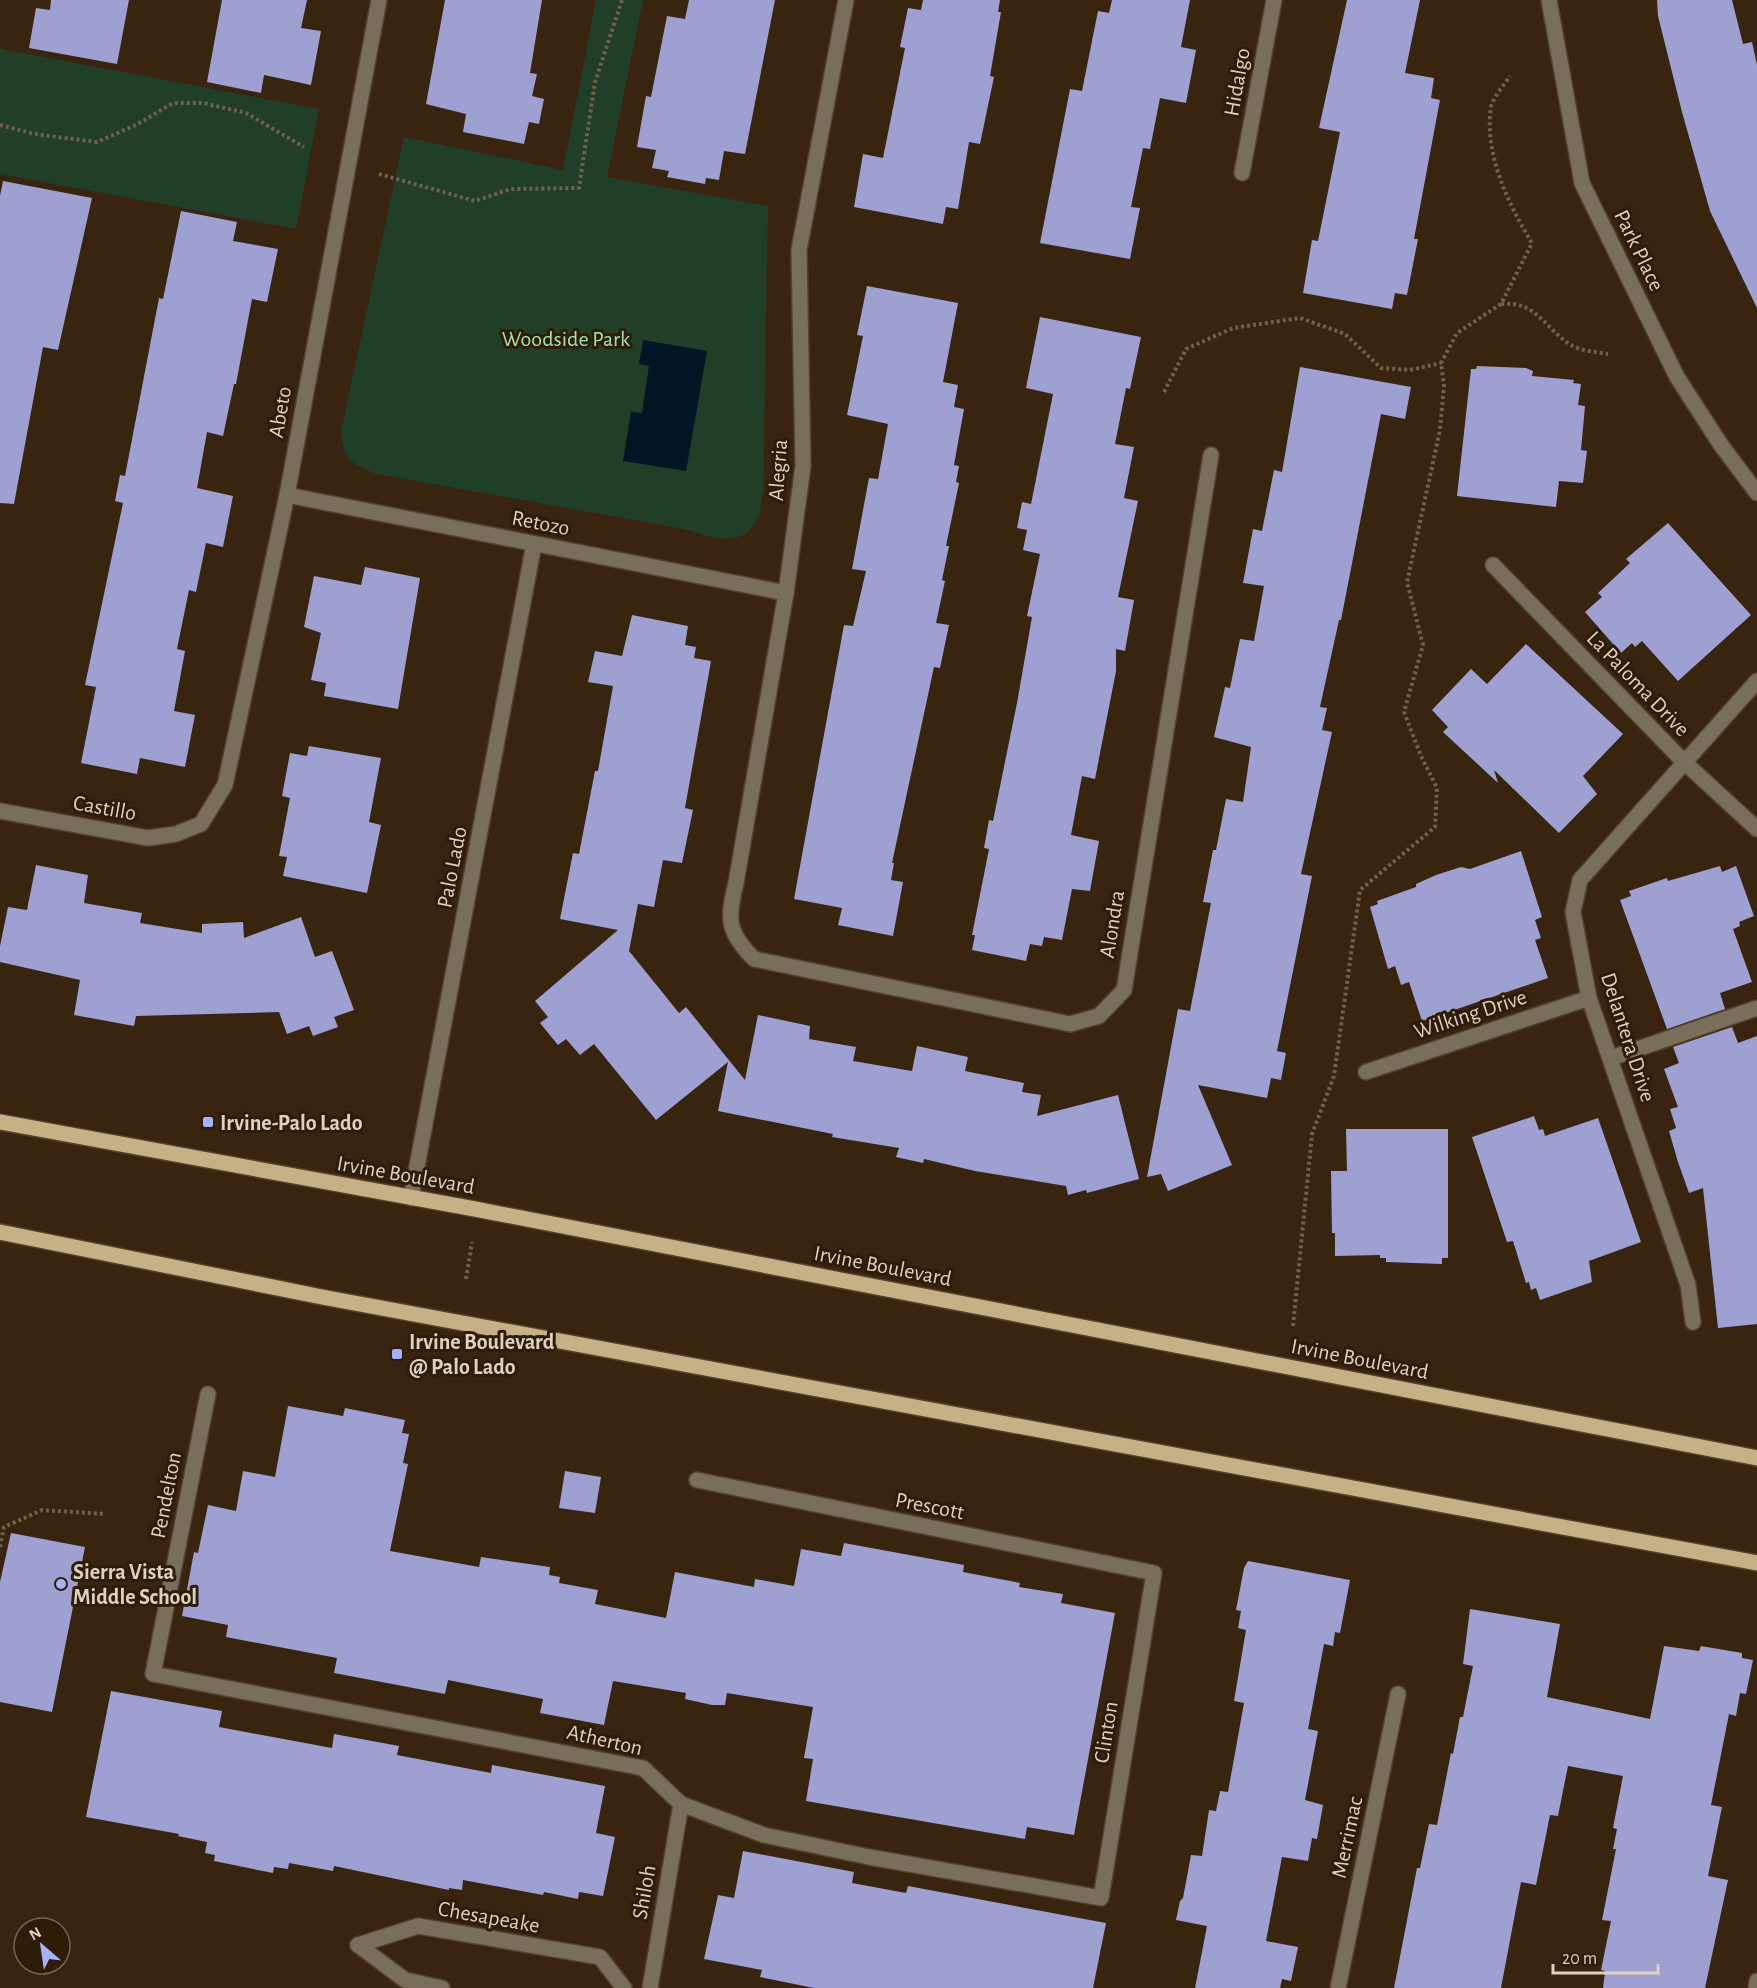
<svg xmlns="http://www.w3.org/2000/svg" width="1757" height="1988" font-family="'Alegreya Sans',sans-serif">
	<style>
		.green { fill: #203e28 }
		.water { fill: #001625 }
		.building { fill: #9da0d1 }
		.lines { fill: none; stroke-linecap: round; stroke-linejoin: round }
		.minor-casing { stroke: #53412c; stroke-width: 18 }
		.major-casing { stroke: #53412c; stroke-width: 18 }
		.path { stroke: #71604d; stroke-width: 4; stroke-dasharray: 3 3; stroke-linecap: butt }
		.minor { stroke: #786e5a; stroke-width: 15 }
		.major { stroke: #c6b187; stroke-width: 15 }
		.poi-dot { fill: #a4b2fc; stroke: #2f1c06; stroke-width: 2 }
		.labels { text-anchor: middle; stroke-width: 6; stroke-linejoin: round; paint-order: stroke }
		.street-label { font-size: 22px; fill: #ded1c4; stroke: #2f1c06 }
		.park-label { font-size: 22px; fill: #9de3ad; stroke: #2f1c06 }
		.poi-label { font-size: 22px; font-weight: bold; fill: #ded1c4; stroke: #2f1c06; text-anchor: start }
	</style>
	<rect width="100%" height="100%" fill="#39250f"/>
	<g class="green">
		<path d="M596,0H643L607,177L768,206L763,492C761,500 761,513 757,520C743,550 707,536 684,529L377,474C351,464 344,461 341,432L404,137L563,170Z"/>
		<path d="M0,43L1,49L319,109L296,229L0,174Z"/>
	</g>
	<path class="water" d="M643,340L707,351L686,471L623,461L631,412L642,413L649,366L639,364Z"/>
	<g class="building">
		<path d="M51,0H129L117,64L29,48L36,8L50,10Z"/>
		<path d="M222,0H307L301,28L321,31L311,85L264,75L261,93L207,82Z"/>
		<path d="M445,0H542L530,73L537,74L532,96L544,99L539,124L529,122L524,144L463,132L466,114L426,104Z"/>
		<path d="M689,0H775L745,154L724,151L719,180L706,178L705,184L667,177L669,171L652,168L656,150L637,147L646,96L651,97L667,16L685,19Z"/>
		<path d="M923,0H1000L998,12H1001L990,76L994,77L980,144L969,142L958,209L946,207L943,224L854,207L863,154L883,158L905,48L900,47L908,8L921,10Z"/>
		<path d="M1112,0H1190L1181,47L1196,50L1186,103L1160,98L1150,149L1143,148L1131,207L1140,208L1130,259L1040,243L1070,89L1082,91L1098,11L1109,13Z"/>
		<path d="M1347,0H1420L1405,73L1434,78L1431,98L1440,100L1414,239H1418L1407,295L1395,293L1392,309L1303,293L1312,240L1318,241L1340,132L1319,128Z"/>
		<path d="M1657,0H1732L1743,44L1752,42L1757,65V308L1710,211L1682,112L1658,16Z"/>
		<path d="M3,181L92,198L58,350L43,347L14,504L0,503V196Z"/>
		<path d="M181,211L237,222L233,241L278,249L267,302L252,299L236,384H234L223,436L207,432L197,488L233,496L223,547L206,543L196,592L189,590L177,649L185,651L174,711L195,715L185,767L140,758L137,774L81,763L96,687L85,685L123,503L115,501L120,475L125,476L159,298L163,299Z"/>
		<path d="M867,286L958,303L943,382L958,385L954,407L964,409L954,465L959,466L956,482L959,483L946,546H949L942,580L945,581L936,623L949,625L940,668L934,667L892,863H894L891,880L903,882L893,936L838,925L842,908L794,899L844,625L853,626L866,571L852,569L869,478L878,479L888,424L847,415L863,336L857,335Z"/>
		<path d="M1040,317L1141,337L1130,389L1126,388L1115,444L1134,447L1124,498L1138,501L1118,597L1134,600L1125,651L1116,649V671L1095,779L1082,776L1071,835L1099,841L1090,891L1072,889L1062,940L1044,937L1042,946L1030,944L1026,961L972,950L975,935H972L989,849L984,848L989,820L993,821L1017,703L1032,617L1027,616L1040,554L1023,550L1027,530L1017,528L1022,502L1031,504L1053,394L1026,388Z"/>
		<path d="M1477,366L1526,368L1533,371L1532,376L1574,380L1573,383L1581,384L1578,405L1585,406L1581,450L1587,451L1583,483L1559,481L1556,507L1457,496L1471,369H1476Z"/>
		<path d="M1300,367L1411,387L1405,419L1381,414L1341,620H1339L1320,707L1327,708L1322,730L1332,732L1301,874L1312,876L1277,1051L1286,1053L1281,1080L1271,1078L1267,1098L1198,1085L1232,1165L1168,1191L1161,1174L1147,1177L1178,1009L1190,1011L1211,903L1203,902L1213,850H1216L1226,799L1243,802L1251,747L1214,737L1225,687L1230,688L1240,639L1254,641L1264,586L1243,583L1253,529L1262,531L1274,470L1282,472Z"/>
		<path d="M1668,523L1751,615L1678,681L1642,641L1635,647L1632,643L1621,653L1585,612L1602,597L1598,593L1630,563L1626,559Z"/>
		<path d="M365,567L420,578L398,709L324,696L326,683L311,680L321,633L304,627L314,576L361,585Z"/>
		<path d="M632,615L688,626L685,645L696,647L694,658L711,661L685,808L693,810L682,863L663,860L654,907L638,904L629,951L679,1013L686,1007L745,1080L758,1015L810,1026L809,1039L856,1047L853,1061L912,1071L917,1046L968,1057L965,1071L1024,1083L1022,1092L1041,1095L1037,1116L1118,1095L1139,1179L1087,1193L1086,1190L1068,1195L1066,1186L975,1171L924,1159L923,1163L896,1157L899,1148L832,1137L833,1134L718,1111L728,1062L656,1120L594,1044L580,1055L566,1039L558,1045L540,1023L548,1017L535,1001L618,930L560,919L573,853L579,854L595,771H598L613,686L588,682L595,651L622,656Z"/>
		<path d="M1526,644L1623,734L1583,776L1597,794L1559,833L1494,770L1498,783L1443,732L1448,727L1432,710L1471,669L1487,684Z"/>
		<path d="M309,746L381,758L369,822L381,825L367,893L283,876L287,857L279,856L290,798L282,796L290,753L307,756Z"/>
		<path d="M1521,851L1542,917L1535,920L1541,938L1535,940L1548,978L1422,1021L1409,982L1401,985L1395,966L1388,969L1370,907L1378,904L1377,901L1416,887V884L1436,875L1461,867L1470,869Z"/>
		<path d="M36,865L88,875L84,903L142,913L140,923L202,933V924L243,922L244,938L301,917L315,957L332,951L354,1010L334,1017L338,1027L313,1036L309,1026L287,1034L279,1012L136,1016L134,1026L74,1015L80,980L0,962V946L8,907L27,910Z"/>
		<path d="M1720,866L1722,872L1736,866L1754,916L1739,922L1740,926L1733,929L1752,982L1720,993L1725,1009L1667,1029L1620,900L1631,896L1629,891L1667,878L1668,881Z"/>
		<path d="M1732,1027L1738,1043L1757,1036V1324L1718,1328L1703,1188L1689,1193L1678,1162L1669,1131L1676,1128L1670,1109L1678,1107L1664,1069L1679,1063L1673,1047Z"/>
		<path d="M1534,1116L1539,1130L1543,1129L1545,1136L1598,1118L1641,1242L1589,1261L1592,1282L1540,1300L1536,1288L1531,1290L1529,1282L1526,1283L1513,1241L1507,1242L1472,1137Z"/>
		<path d="M1346,1129H1448V1258H1442V1264L1386,1262V1258H1380V1255L1335,1256V1233H1332L1331,1171H1347Z"/>
		<path d="M288,1406L343,1416L345,1408L405,1420L402,1433L409,1434L403,1463L408,1464L390,1551L479,1567L481,1557L550,1567L549,1575L560,1577L559,1583L598,1590L595,1604L666,1618L675,1572L754,1587L755,1579L794,1586L801,1549L841,1556L844,1543L964,1565L963,1572L1020,1583L1019,1587L1063,1594L1061,1603L1115,1613L1074,1835L1027,1827L1025,1839L806,1801L813,1759L804,1758L813,1707L727,1693L725,1705H712L685,1699L686,1693L613,1681L604,1725L540,1713L543,1699L448,1680L445,1694L334,1673L337,1658L226,1637L228,1625L182,1616L194,1552L198,1553L208,1505L236,1511L243,1471L275,1477Z"/>
		<path d="M565,1471L601,1477L595,1513L559,1508Z"/>
		<path d="M11,1533L85,1547L52,1712L0,1702V1582Z"/>
		<path d="M1248,1561L1350,1580L1340,1633L1335,1632L1333,1646L1324,1644L1308,1729L1318,1731L1305,1800L1323,1805L1317,1839L1312,1838L1308,1861L1282,1857L1266,1941L1298,1947L1291,1981L1282,1979L1280,1988H1195L1207,1926L1176,1920L1180,1901L1183,1898L1191,1855L1202,1856L1209,1810L1216,1811L1220,1791L1228,1792L1244,1703L1234,1701L1246,1630L1238,1628L1241,1611L1236,1610L1244,1568Z"/>
		<path d="M1470,1609L1560,1624L1547,1697L1650,1719L1664,1646L1699,1651L1701,1646L1742,1653V1658L1753,1660L1746,1694L1740,1693L1736,1716L1729,1714L1711,1805L1722,1807L1708,1876L1728,1880L1705,1988H1603L1605,1971L1601,1970L1611,1921L1602,1920L1616,1849H1613L1617,1829L1613,1828L1623,1776L1568,1766L1558,1816L1550,1815L1536,1885L1521,1882L1501,1988H1394L1417,1868H1420L1429,1824L1437,1825L1451,1753L1453,1754L1460,1717H1463L1473,1666L1463,1664Z"/>
		<path d="M111,1691L222,1711L219,1727L332,1748L334,1734L399,1746L397,1755L491,1773L492,1765L605,1786L596,1833L615,1837L603,1896L579,1892L578,1899L544,1892L543,1895L463,1880L462,1890L449,1888V1890L334,1866L333,1871L289,1863L288,1869L274,1867L273,1873L214,1861L215,1855L205,1853L207,1842L178,1836L179,1834L86,1817Z"/>
		<path d="M743,1851L854,1872L852,1883L906,1893L908,1886L1106,1923L1093,1988H814L760,1977L762,1970L704,1959L718,1895L734,1898Z"/>
	</g>
	<g class="lines">
		<defs>
			<g id="minor">
				<path d="M846,0L799,250L803,466L786,593L736,883C727,919 727,932 754,959L1070,1024L1099,1016L1124,990L1211,455"/>
				<path d="M1549,0L1582,183L1677,377L1721,445L1757,493"/>
				<path d="M1242,173L1274,0"/>
				<path d="M287,495L786,593"/>
				<path d="M1493,565L1683,761L1757,829"/>
				<path d="M0,811L148,838L176,834L201,824L225,785L287,495L379,0"/>
				<path d="M1611,1058L1757,1008"/>
				<path d="M1366,1072L1589,998"/>
				<path d="M411,1198L534,544"/>
				<path d="M1693,1322L1688,1285L1589,998L1573,912L1580,880L1757,681"/>
				<path d="M208,1394L153,1674L643,1768L681,1804L764,1835L869,1857L1101,1898L1154,1573L697,1480"/>
				<path d="M358,1945L418,1926L600,1957L624,1988"/>
				<path d="M358,1945L405,1980L442,1988"/>
				<path d="M650,1988L681,1804"/>
				<path d="M1338,1988L1398,1694"/>
				<path d="M1756,1988L1757,1981"/>
			</g>
			<g id="major">
				<path d="M0,1122L475,1209L1757,1458"/>
				<path d="M0,1232L322,1297L1757,1563"/>
			</g>
		</defs>
		<use href="#minor" class="minor-casing"/>
		<use href="#major" class="major-casing"/>
		<g class="path">
			<path d="M0,125L34,134L97,142L136,125L173,103H203L246,113L304,147"/>
			<path d="M379,174L475,201L511,189L579,188L595,82L622,0"/>
			<path d="M1501,304C1536,300 1545,329 1571,345C1580,351 1597,352 1608,354"/>
			<path d="M1164,392L1186,349L1233,328L1300,318L1345,334L1381,368L1410,370L1441,363"/>
			<path d="M466,1279L472,1242"/>
			<path d="M1293,1326L1312,1134L1334,1076L1360,890L1435,827L1437,788L1421,756L1404,712L1423,645L1407,582L1440,430L1444,386L1441,363L1457,333L1501,304L1532,243C1508,204 1484,154 1491,107C1493,97 1505,84 1510,76"/>
			<path d="M0,1547L4,1527L42,1510L105,1514"/>
		</g>
		<use href="#minor" class="minor"/>
		<use href="#major" class="major"/>
	</g>
	<g class="poi-dot">
		<rect x="202" y="1116" width="12" height="12" rx="3"/>
		<rect x="391" y="1348" width="12" height="12" rx="3"/>
		<circle cx="61" cy="1584" r="6"/>
	</g>
	<g class="labels">
		<g class="street-label">
			<text transform="translate(1236 82) rotate(-80)" y="8">Hidalgo</text>
			<text transform="translate(1640 250) rotate(64)" y="8">Park Place</text>
			<text transform="translate(279 412) rotate(-80)" y="8">Abeto</text>
			<text transform="translate(777 470) rotate(-86)" y="8">Alegria</text>
			<text transform="translate(541 522) rotate(11)" y="8">Retozo</text>
			<text transform="translate(1639 683) rotate(46)" y="8">La Paloma Drive</text>
			<text transform="translate(105 807) rotate(10)" y="8">Castillo</text>
			<text transform="translate(451 867) rotate(-79)" y="8">Palo Lado</text>
			<text transform="translate(1111 924) rotate(-81)" y="8">Alondra</text>
			<text transform="translate(1470 1013) rotate(-18)" y="8">Wilking Drive</text>
			<text transform="translate(1629 1037) rotate(72)" y="8">Delantera Drive</text>
			<text transform="translate(406 1174) rotate(10)" y="8">Irvine Boulevard</text>
			<text transform="translate(883 1265) rotate(11)" y="8">Irvine Boulevard</text>
			<text transform="translate(1360 1358) rotate(11)" y="8">Irvine Boulevard</text>
			<text transform="translate(165 1495) rotate(-79)" y="8">Pendelton</text>
			<text transform="translate(930 1505) rotate(11)" y="8">Prescott</text>
			<text transform="translate(1105 1732) rotate(-81)" y="8">Clinton</text>
			<text transform="translate(605 1739) rotate(13)" y="8">Atherton</text>
			<text transform="translate(1346 1837) rotate(-78)" y="8">Merrimac</text>
			<text transform="translate(643 1892) rotate(-80)" y="8">Shiloh</text>
			<text transform="translate(489 1916) rotate(10)" y="8">Chesapeake</text>
		</g>
		<g class="park-label">
			<text x="566" y="346">Woodside Park</text>
		</g>
		<g class="poi-label">
			<text x="220" y="1130">Irvine-Palo Lado</text>
			<text x="409" y="1349">Irvine Boulevard<tspan x="409" dy="25">@ Palo Lado</tspan></text>
			<text x="73" y="1579">Sierra Vista<tspan x="73" dy="25">Middle School</tspan></text>
		</g>
	</g>
	<g transform="translate(42 1946) rotate(331)"><circle r="28" fill="#2f1c06" stroke="#756452" stroke-width="1.5"/>
	<path d="M0-4.5L10 22L0 15L-10 22Z" fill="#a4b2fc"/>
	<text y="-9" font-size="16" font-weight="bold" text-anchor="middle" fill="#ded1c4">N</text>
	</g>
	<path d="M1553 1964v9h105v-9" fill="none" stroke="#ded1c4" stroke-width="3"/>
	<text x="1562" y="1964" font-size="18" fill="#ded1c4" stroke="#2f1c06" stroke-width="4.5" paint-order="stroke">20 m</text>
</svg>
